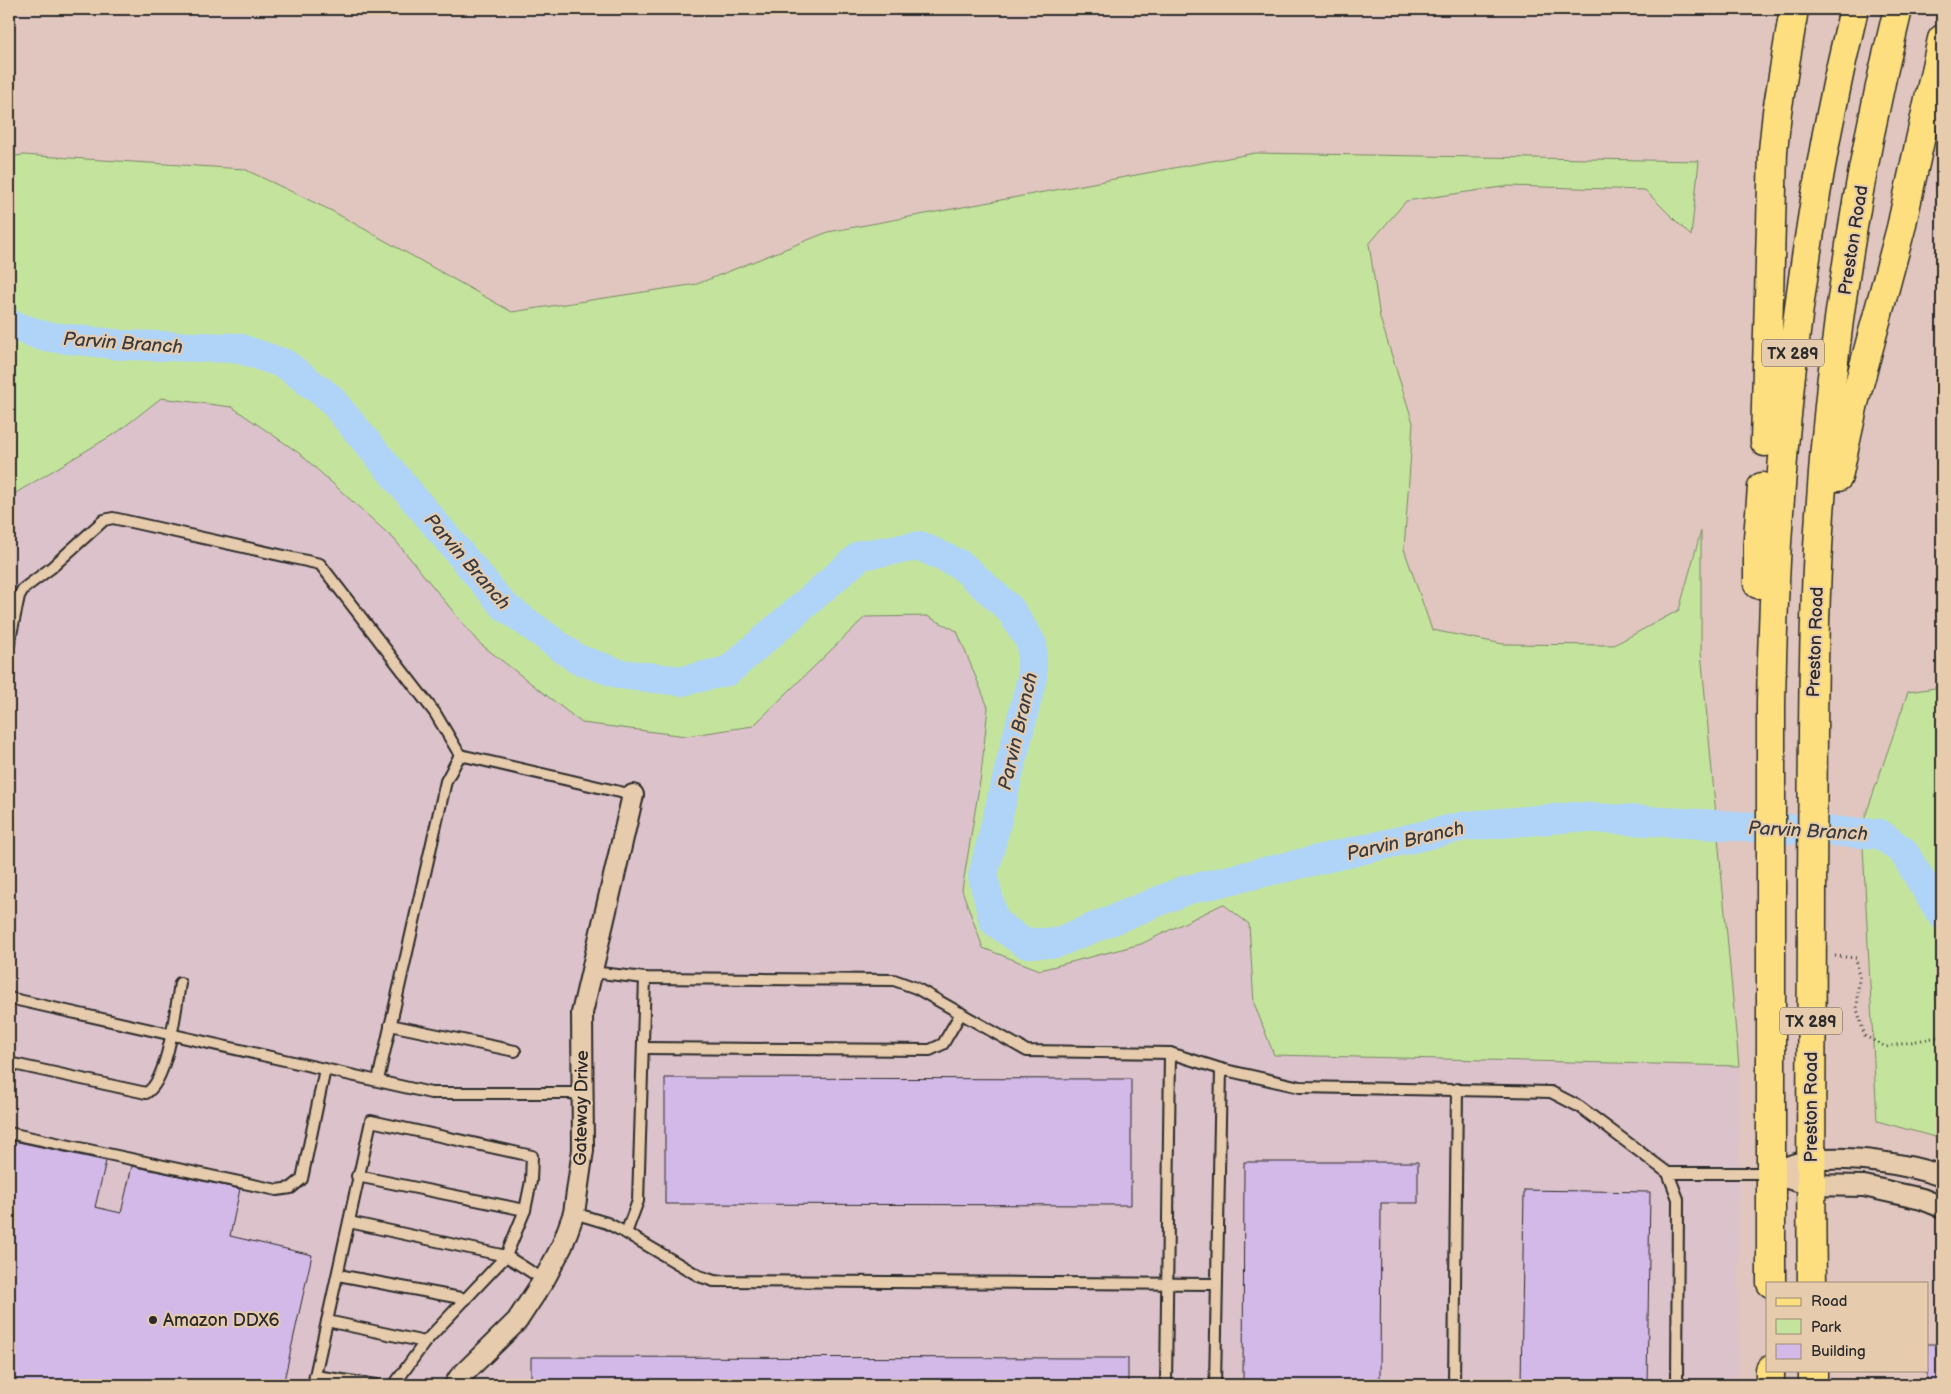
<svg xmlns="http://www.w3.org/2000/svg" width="1951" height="1394" font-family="'Balsamiq Sans',sans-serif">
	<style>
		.built { fill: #dcc2cb }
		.green { fill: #c4e49d; stroke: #788864 }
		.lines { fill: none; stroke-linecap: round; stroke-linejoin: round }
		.river { stroke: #afd4f8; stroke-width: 30 }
		.building { fill: #d2b9e8; stroke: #2b2b2b }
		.lane-casing { stroke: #2b2b2b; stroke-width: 14 }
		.street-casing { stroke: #2b2b2b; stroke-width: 24 }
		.primary-casing { stroke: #2b2b2b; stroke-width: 31 }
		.path { stroke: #2b2b2b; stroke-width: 3; stroke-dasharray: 1 4; stroke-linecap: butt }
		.lane { stroke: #e6cbad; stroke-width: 10 }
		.street { stroke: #e6cbad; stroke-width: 20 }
		.primary { stroke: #fddf80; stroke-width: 28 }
		.poi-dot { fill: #2b2b2b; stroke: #e6cbad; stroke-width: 2 }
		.labels { text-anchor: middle; stroke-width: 4; stroke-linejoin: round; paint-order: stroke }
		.shield { fill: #e6cbad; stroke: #635b52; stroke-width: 1 }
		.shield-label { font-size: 16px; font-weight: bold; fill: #2b2b2b }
		.street-label { font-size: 18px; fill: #2b2b2b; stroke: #e6cbad }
		.poi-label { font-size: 18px; fill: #2b2b2b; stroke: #e6cbad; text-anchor: start }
		.water-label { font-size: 19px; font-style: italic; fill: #383c40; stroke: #e6cbad }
	</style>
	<rect width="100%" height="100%" fill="#e0c6bf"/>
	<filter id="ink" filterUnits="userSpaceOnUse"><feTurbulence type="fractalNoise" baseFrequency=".02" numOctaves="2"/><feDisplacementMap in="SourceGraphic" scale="10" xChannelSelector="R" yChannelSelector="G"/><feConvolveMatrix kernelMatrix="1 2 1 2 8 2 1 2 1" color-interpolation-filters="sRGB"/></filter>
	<g filter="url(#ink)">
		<path class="built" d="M161,398L232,407L299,453L395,540L753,726L865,617L927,616L957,631L988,707L981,775L1141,944L1223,904L1249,924L1254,1003L1274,1055L1739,1066L1738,1385H9V497L119,431Z"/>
		<g class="green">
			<path d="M1255,153L1699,161L1691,236L1645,190L1508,186L1406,201L1369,244L1380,318L1413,423L1404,549L1432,630L1503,644L1614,645L1679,610L1701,531V652L1739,1066L1274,1055L1254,1003L1249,924L1223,904L1141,944L1040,970L983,948L962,890L981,775L988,707L957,631L927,616L865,617L753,726L686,736L582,723L478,642L395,540L299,453L232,407L161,398L119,431L9,497V157L23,155L244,169L332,211L512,312L697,284L828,232Z"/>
			<path d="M1942,687V1139L1877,1121L1862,826L1908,692Z"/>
		</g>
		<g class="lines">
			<path class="river" d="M9,324L43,336L122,345L238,348L285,364L329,397L503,605L577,659L620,674L682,681L728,671L861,555L920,546L961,565L1010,609L1032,644V678L983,876L994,921L1024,943H1056L1186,890L1465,826L1575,817L1880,834L1903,851L1942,915"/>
		</g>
		<g class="building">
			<path d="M665,1078L1131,1079V1205L665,1204Z"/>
			<path d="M9,1140L106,1161L95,1207L121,1213L132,1166L240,1189L230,1236L312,1255L283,1385H9Z"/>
			<path d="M1244,1162H1418V1203H1381L1380,1385H1243Z"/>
			<path d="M1524,1190L1650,1192L1647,1385H1521Z"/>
			<rect x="1927" y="1344" width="15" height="38"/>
			<path d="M531,1357L1128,1358V1385H531Z"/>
		</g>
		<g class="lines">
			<defs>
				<g id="lane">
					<path d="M9,644L19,596L23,589L51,568L104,520L113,518L320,564L435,713L460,755L633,795"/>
					<path d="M591,972L645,978L894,980L916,988L1027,1051L1170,1053L1221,1069L1215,1385"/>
					<path d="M9,998L431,1093H582"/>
					<path d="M390,1025L515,1051"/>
					<path d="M643,1048L930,1050L943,1044L961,1013"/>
					<path d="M9,1063L146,1093C168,1082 176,1007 180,983"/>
					<path d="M1221,1069L1300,1087L1551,1092L1580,1107L1668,1173L1678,1199L1677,1385"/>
					<path d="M378,1080L446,781L460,755"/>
					<path d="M9,1133L277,1190L291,1188L302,1179L325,1069"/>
					<path d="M1668,1173H1769"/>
					<path d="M357,1176L525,1210"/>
					<path d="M574,1213L607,1223L626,1233L699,1276L714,1281L1216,1284"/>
					<path d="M349,1222L506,1256L544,1280"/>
					<path d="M626,1233L638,1201L645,978"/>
					<path d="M338,1275L466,1299"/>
					<path d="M327,1321L425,1342"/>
					<path d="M315,1376L376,1385"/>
					<path d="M313,1385L371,1121L532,1156L531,1181L525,1210L506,1256L425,1342L394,1385"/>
					<path d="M1166,1385L1170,1053"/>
					<path d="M1454,1385L1457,1089"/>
				</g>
				<g id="street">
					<path d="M1770,1173L1811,1185L1864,1186L1922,1199L1942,1207"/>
					<path d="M1770,1173C1783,1169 1798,1162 1811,1160C1852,1156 1904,1163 1942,1176"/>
					<path d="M455,1385L459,1378L517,1321L544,1280L562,1246L574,1213L583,1150L582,1013L633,795"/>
				</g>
				<g id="primary">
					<path d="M1765,442L1773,151L1777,112L1794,9"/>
					<path d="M1838,477L1854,403L1901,228L1942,39"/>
					<path d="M1758,584V538L1762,487"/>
					<path d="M1771,1283V702C1775,469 1799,235 1854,9"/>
					<path d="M1812,1283C1810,1150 1812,1017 1812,884C1813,766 1812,648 1819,530C1829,356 1856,178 1898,9"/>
					<path d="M1813,1370V1385"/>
					<path d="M1770,1385V1370"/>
				</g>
			</defs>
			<use href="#lane" class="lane-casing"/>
			<use href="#street" class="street-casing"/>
			<use href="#primary" class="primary-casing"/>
			<path class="path" d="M1835,956L1856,958L1859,977L1857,1009L1865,1036L1886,1047L1942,1036"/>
			<use href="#lane" class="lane"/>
			<use href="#street" class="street"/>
			<use href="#primary" class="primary"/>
		</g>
	</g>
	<circle class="poi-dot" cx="153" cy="1320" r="5"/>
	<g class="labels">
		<g class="shield">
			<rect x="1762" y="339.5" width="62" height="27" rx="4"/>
			<rect x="1780" y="1007.5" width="62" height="27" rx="4"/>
		</g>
		<g class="shield-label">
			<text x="1793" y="359">TX 289</text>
			<text x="1811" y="1027">TX 289</text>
		</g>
		<g class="street-label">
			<text transform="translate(1853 240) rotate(-81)" y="6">Preston Road</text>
			<text transform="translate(1815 642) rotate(-88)" y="6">Preston Road</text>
			<text transform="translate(1811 1107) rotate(-90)" y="6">Preston Road</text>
			<text transform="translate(581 1108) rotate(-89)" y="6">Gateway Drive</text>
		</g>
		<g class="poi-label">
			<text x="163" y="1326">Amazon DDX6</text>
		</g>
		<g class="water-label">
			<text transform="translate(123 342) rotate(4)" y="7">Parvin Branch</text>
			<text transform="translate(468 561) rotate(49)" y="7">Parvin Branch</text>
			<text transform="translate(1017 731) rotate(-77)" y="7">Parvin Branch</text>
			<text transform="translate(1808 830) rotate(3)" y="7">Parvin Branch</text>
			<text transform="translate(1405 840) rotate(-13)" y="7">Parvin Branch</text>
		</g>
	</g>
	<rect width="1951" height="1394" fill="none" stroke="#e6cbad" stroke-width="30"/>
	<rect x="15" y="15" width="1921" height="1364" fill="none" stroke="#2b2b2b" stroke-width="2" filter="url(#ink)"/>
	<rect x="1766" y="1282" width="162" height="90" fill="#e6cbad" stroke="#9b8b79"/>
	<rect x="1776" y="1298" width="25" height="8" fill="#fddf80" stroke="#9b8b79"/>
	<text x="1811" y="1306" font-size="15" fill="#2b2b2b">Road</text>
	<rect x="1776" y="1319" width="25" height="15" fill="#c4e49d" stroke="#9b8b79"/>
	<text x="1811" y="1332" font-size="15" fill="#2b2b2b">Park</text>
	<rect x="1776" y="1344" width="25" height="15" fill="#d2b9e8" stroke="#9b8b79"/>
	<text x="1811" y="1356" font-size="15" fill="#2b2b2b">Building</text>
</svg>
